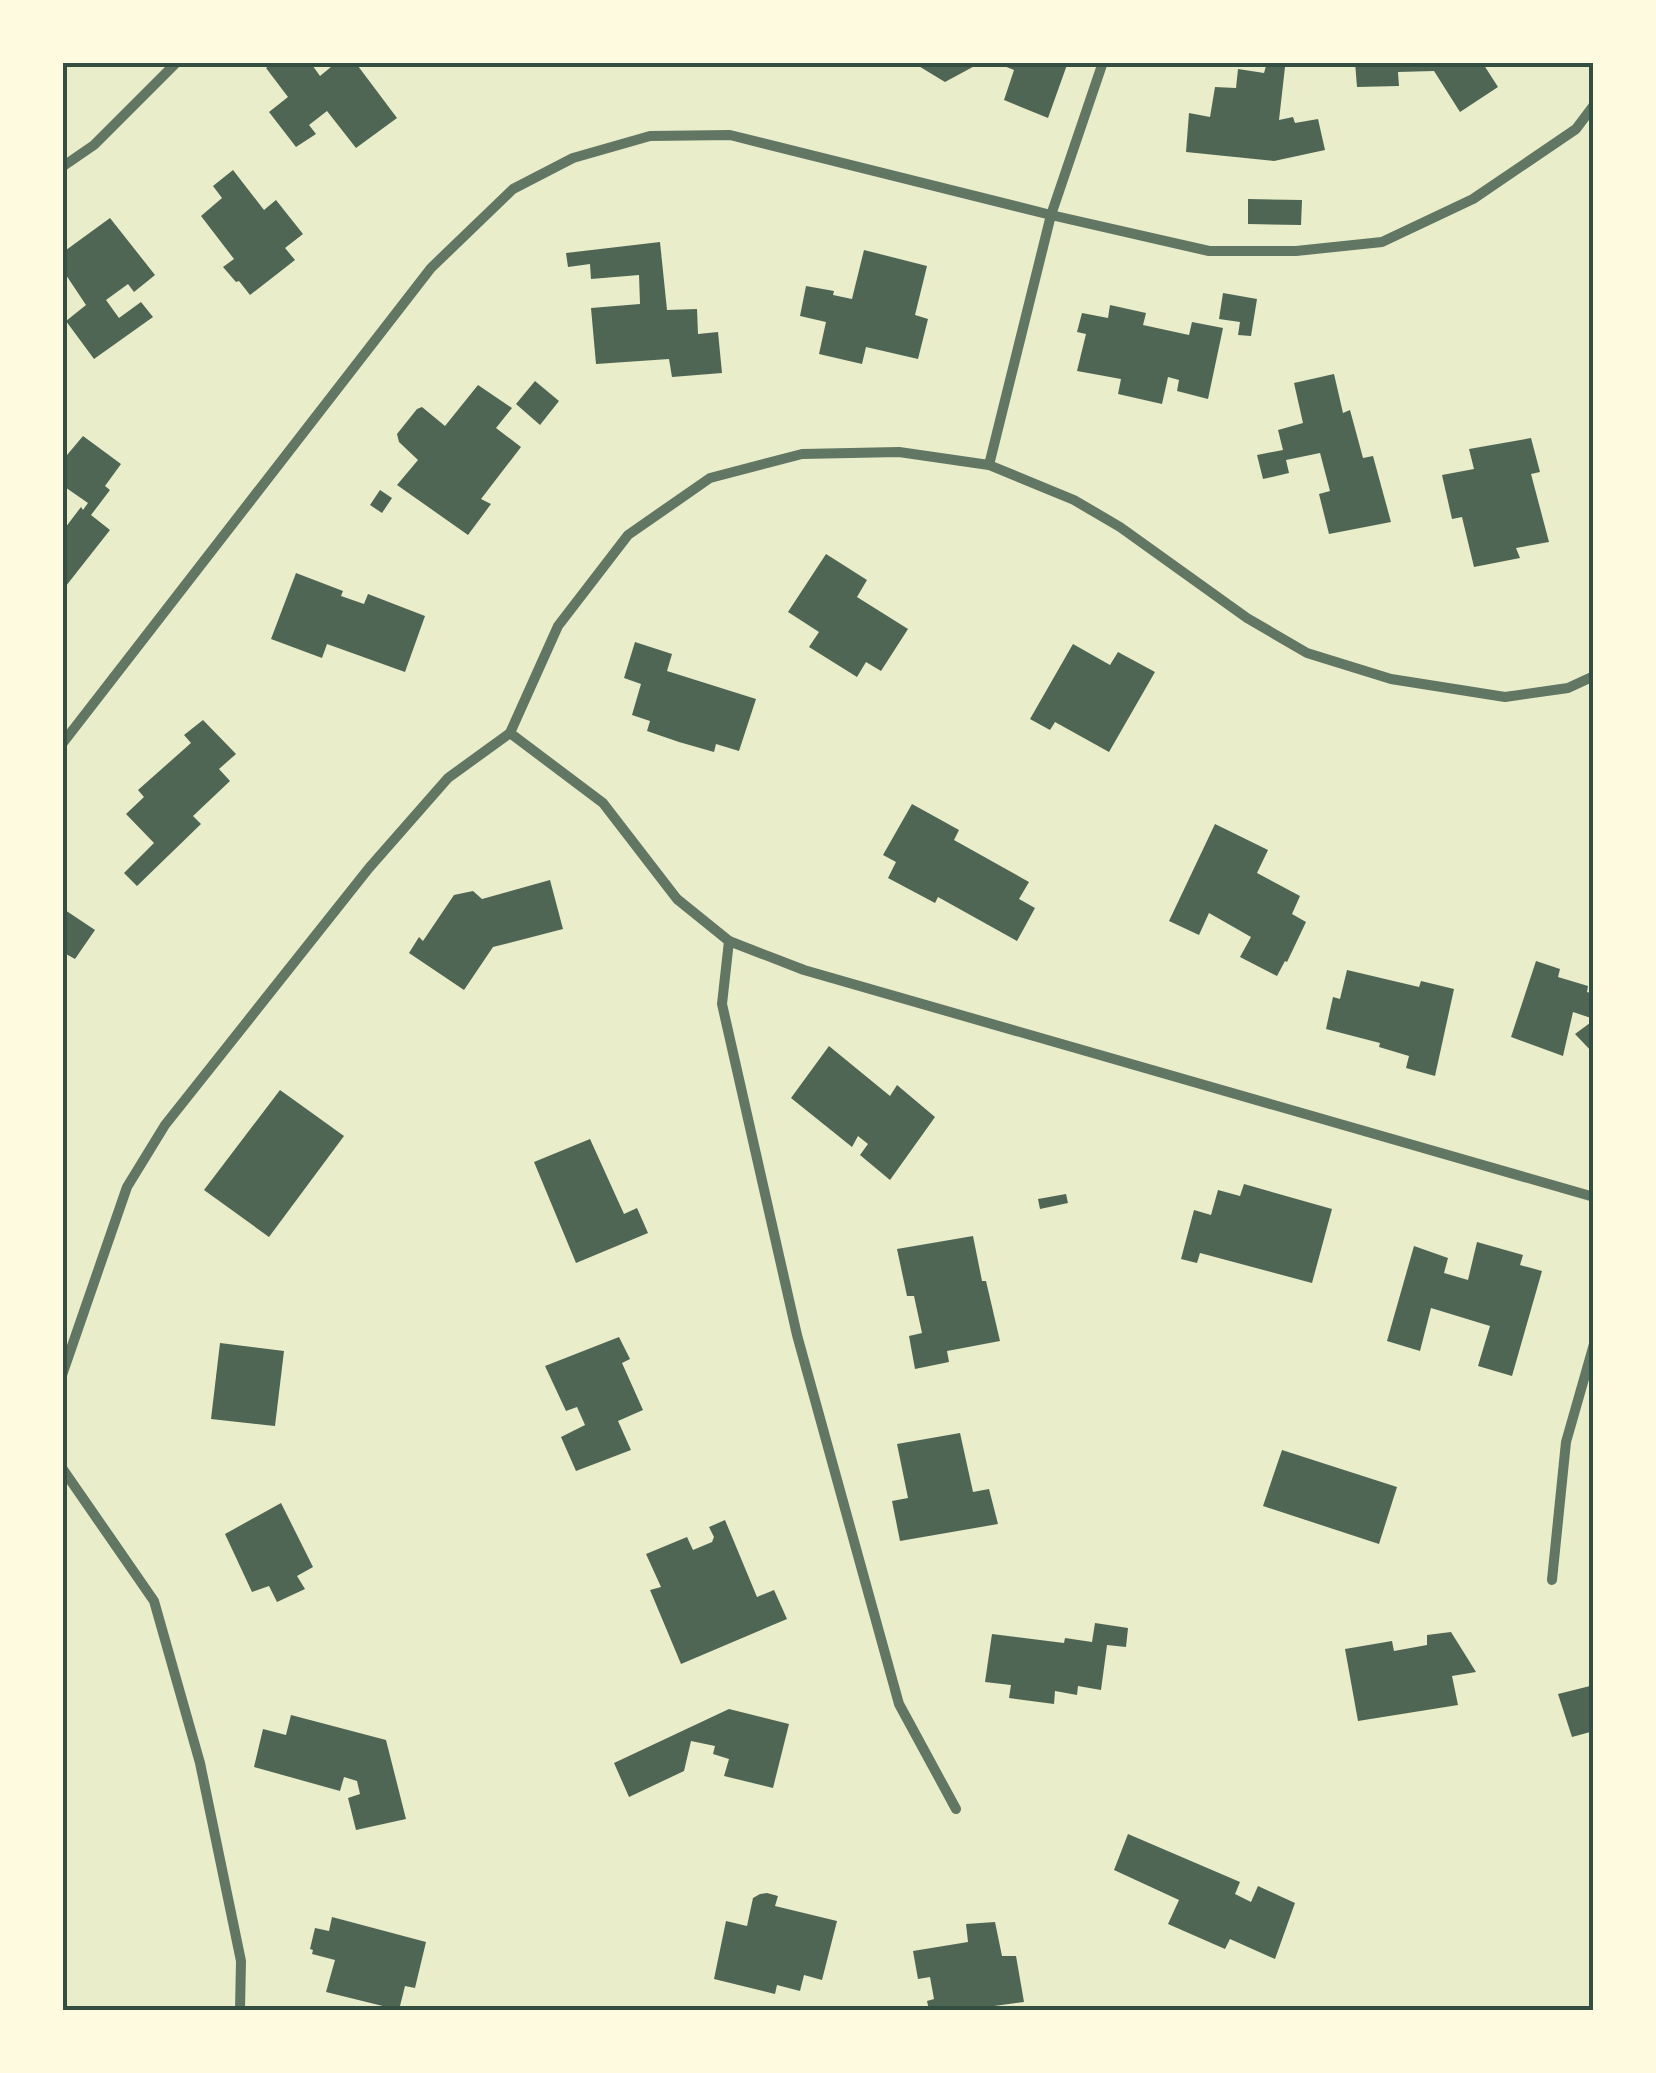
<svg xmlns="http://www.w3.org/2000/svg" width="1656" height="2073" font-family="'IBM Plex Sans',sans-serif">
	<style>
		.building { fill: #4f6655 }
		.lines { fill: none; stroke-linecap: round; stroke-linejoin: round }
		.minor { stroke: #617663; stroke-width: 10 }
		.neatline { fill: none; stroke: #344e41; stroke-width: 4 }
	</style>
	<rect width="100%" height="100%" fill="#e9edc9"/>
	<g class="building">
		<path d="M273,62H310L320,76L337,62H355L397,118L356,148L327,111L309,125L316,134L296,147L269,112L288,97L266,68Z"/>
		<path d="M912,62H982L945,82Z"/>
		<path d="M994,62H1068L1048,118L1004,100L1014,70Z"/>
		<path d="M1355,62H1482L1498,87L1460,112L1434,71L1398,72L1399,86L1357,87Z"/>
		<path d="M1266,66L1285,67L1279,120L1293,117L1295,123L1318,119L1325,150L1274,161L1186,152L1189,113L1210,117L1215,87L1236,88L1238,69L1264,73Z"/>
		<path d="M233,170L264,210L276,200L303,234L285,248L295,260L250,295L239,281L236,282L223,267L234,259L201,216L222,198L213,186Z"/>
		<path d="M1248,199L1302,200L1301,225L1248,224Z"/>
		<path d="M110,218L155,275L134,292L128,284L106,300L119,318L141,302L153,317L94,359L66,321L86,305L62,269V253Z"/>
		<path d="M660,242L667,310L697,309L698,334L718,332L722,373L672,377L669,359L596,364L591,308L640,304L639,275L591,279L590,264L568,267L566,253Z"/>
		<path d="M864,250L927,266L915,315L928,319L918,359L866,347L862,364L819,354L826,322L800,316L806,286L834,291L833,295L852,299Z"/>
		<path d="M1223,293L1257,299L1251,336L1238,335L1240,322L1219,319Z"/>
		<path d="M1110,305L1146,313L1143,325L1189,335L1192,322L1223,328L1208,399L1177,391L1179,380L1168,377L1162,404L1118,394L1121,379L1077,371L1086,334L1077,332L1082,313L1108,318Z"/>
		<path d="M1334,374L1343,413L1350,410L1363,458L1373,456L1391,522L1329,534L1319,494L1330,491L1320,453L1286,460L1289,473L1263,479L1257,455L1283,450L1278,430L1303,423L1294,383Z"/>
		<path d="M535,381L559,401L540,425L516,404Z"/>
		<path d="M478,385L512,408L496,428L521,447L481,499L491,504L468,535L397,485L418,460L399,442L397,434L417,409L422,407L445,426Z"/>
		<path d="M83,436L121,464L105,486L110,490L91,515L110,530L62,591V532L81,507L83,510L88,503L62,485V461Z"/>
		<path d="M1531,438L1540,472L1531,474L1549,542L1516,548L1520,558L1474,567L1462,517L1452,519L1442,475L1474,469L1469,449Z"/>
		<path d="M380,490L392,498L382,513L370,505Z"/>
		<path d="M826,554L867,580L857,597L908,629L881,671L866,662L857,677L809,647L819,632L788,612Z"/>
		<path d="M296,573L343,591L341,596L364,604L368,594L425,616L405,672L327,644L322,658L271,639Z"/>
		<path d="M635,642L672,654L667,671L756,699L739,751L716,744L714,752L679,742L647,731L650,721L632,715L641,684L624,678Z"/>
		<path d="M1073,644L1110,665L1118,652L1155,672L1109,752L1055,722L1050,730L1030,719Z"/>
		<path d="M203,720L236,754L219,769L230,781L193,816L201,824L137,886L124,873L154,843L126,814L144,797L138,790L191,743L184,735Z"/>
		<path d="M912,804L959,830L954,840L1029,882L1019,899L1035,908L1017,941L938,897L935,903L888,878L896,862L883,855Z"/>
		<path d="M1215,824L1268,850L1257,873L1300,896L1292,914L1306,922L1287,962L1285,961L1277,976L1240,957L1251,937L1209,913L1199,935L1169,921Z"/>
		<path d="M550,880L563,929L493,947L464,990L409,953L419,937L423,941L454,895L473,891L482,899Z"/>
		<path d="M62,908L95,930L75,959L66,954L62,958Z"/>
		<path d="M1536,961L1560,969L1558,977L1588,986L1587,992L1594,994V1019L1573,1012L1563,1056L1511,1037Z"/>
		<path d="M1347,970L1419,987L1421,981L1454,989L1435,1076L1406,1068L1409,1056L1379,1047L1380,1043L1326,1029L1333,997L1340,999Z"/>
		<path d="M1594,1020V1054L1575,1034Z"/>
		<path d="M829,1046L890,1096L897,1085L935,1117L890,1180L860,1155L868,1144L858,1136L852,1147L791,1098Z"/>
		<path d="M280,1090L344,1136L269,1237L204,1190Z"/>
		<path d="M590,1139L624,1214L637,1208L648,1233L576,1263L534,1162Z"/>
		<path d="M1244,1184L1332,1209L1312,1283L1200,1253L1197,1263L1181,1259L1194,1210L1211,1215L1218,1190L1240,1196Z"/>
		<path d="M1066,1194L1068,1203L1040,1209L1038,1199Z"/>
		<path d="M973,1236L982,1281H986L1000,1341L947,1351L949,1362L915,1369L909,1336L922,1333L914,1296H907L897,1249Z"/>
		<path d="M1477,1242L1523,1255L1520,1265L1542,1271L1512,1376L1478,1366L1490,1326L1431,1308L1420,1351L1387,1341L1414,1246L1448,1258L1444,1273L1468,1280Z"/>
		<path d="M619,1337L630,1359L622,1363L643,1410L618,1421L631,1450L576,1471L561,1437L585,1425L577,1407L566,1411L545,1366Z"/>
		<path d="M220,1343L284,1351L275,1426L211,1419Z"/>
		<path d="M960,1433L973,1492L989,1489L998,1524L900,1541L892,1501L908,1498L897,1444Z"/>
		<path d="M1282,1450L1397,1487L1379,1544L1263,1506Z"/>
		<path d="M281,1503L313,1567L297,1576L305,1589L277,1602L269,1586L252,1592L225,1534Z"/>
		<path d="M725,1520L757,1597L774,1590L787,1619L681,1664L650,1590L661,1587L646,1554L687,1537L693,1550L712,1542L714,1537L709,1527Z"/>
		<path d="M1095,1623L1128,1628L1126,1647L1107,1645L1101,1690L1078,1686L1077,1695L1055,1691L1054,1704L1009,1698L1011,1685L985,1682L992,1634L1064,1643L1065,1638L1092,1642Z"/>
		<path d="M1451,1632L1476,1672L1452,1676L1458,1705L1358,1721L1345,1649L1392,1641L1394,1651L1427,1645V1635Z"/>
		<path d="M1594,1685V1731L1572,1737L1558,1694Z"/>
		<path d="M729,1709L789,1724L773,1788L724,1776L729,1759L713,1754L715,1746L691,1741L684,1771L629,1797L614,1763Z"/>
		<path d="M291,1715L386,1740L406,1819L356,1830L348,1798L360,1794L357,1781L344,1777L340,1791L254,1767L263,1729L286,1735Z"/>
		<path d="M1128,1834L1240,1882L1235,1894L1251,1902L1258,1886L1295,1903L1275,1959L1230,1939L1225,1949L1168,1924L1179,1900L1114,1870Z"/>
		<path d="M767,1893L778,1896L775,1906L837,1921L822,1980L804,1975L800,1991L777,1985L775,1994L714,1979L726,1921L747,1926L753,1898L760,1894Z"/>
		<path d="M332,1917L426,1942L415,1988L405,1986L399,2010L326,1992L335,1960L312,1954L313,1950L310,1949L315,1928L329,1931Z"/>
		<path d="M995,1922L1002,1956H1016L1024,2002L994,2006L995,2010H929L927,2001L934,1999L930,1977L918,1979L913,1951L968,1942L966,1924Z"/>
	</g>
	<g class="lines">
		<g class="minor">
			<path d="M62,167L94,145L177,62"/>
			<path d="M989,465L1051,215L1103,62"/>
			<path d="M510,733L603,803L677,899L729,941L804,970L1594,1197"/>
			<path d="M62,744L431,268L513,189L573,158L650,136L730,135L1051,215L1209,251H1296L1382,242L1473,199L1576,129L1594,105"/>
			<path d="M729,941L722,1004L797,1335L899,1704L956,1809"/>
			<path d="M62,1375L127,1187L165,1125L369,868L448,778L510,733L558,626L628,535L710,478L802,454L899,452L989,465L1074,500L1120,527L1247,618L1307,653L1391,679L1505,697L1568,688L1594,676"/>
			<path d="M62,1468L154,1601L200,1763L241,1961L240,2010"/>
			<path d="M1552,1580L1566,1442L1594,1344"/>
		</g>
	</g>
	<rect width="1656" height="2073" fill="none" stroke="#fefae0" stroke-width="130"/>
	<rect x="65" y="65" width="1526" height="1943" class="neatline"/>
</svg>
